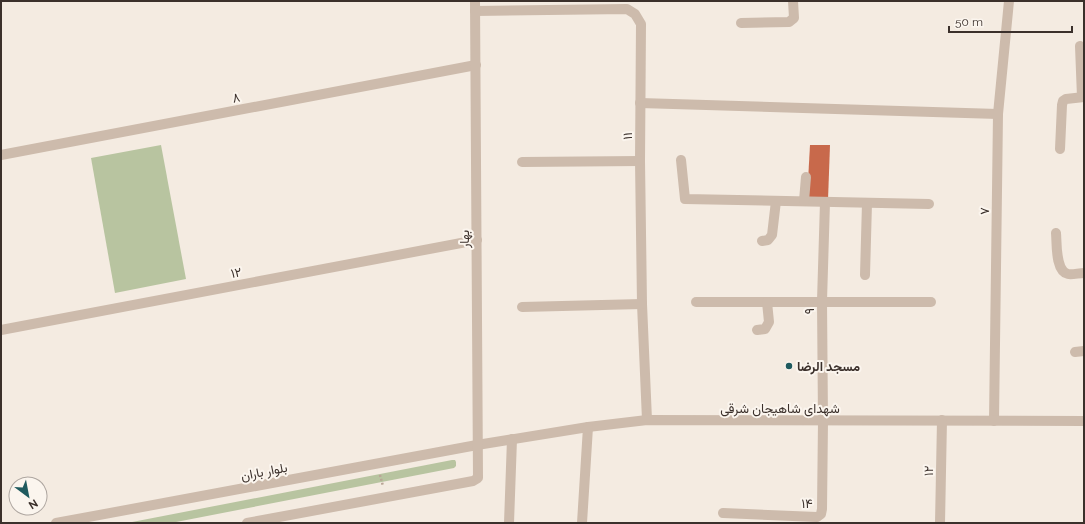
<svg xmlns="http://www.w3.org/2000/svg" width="1085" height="524" font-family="Raleway,Vazirmatn,sans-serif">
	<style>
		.green { fill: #b8c4a0 }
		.building { fill: #c8694b }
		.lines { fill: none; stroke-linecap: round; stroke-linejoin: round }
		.path { stroke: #b9a596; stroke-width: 2.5; stroke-dasharray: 2 2; stroke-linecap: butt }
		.minor { stroke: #cdbbac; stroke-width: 10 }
		.tertiary { stroke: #cdbbac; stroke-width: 10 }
		.poi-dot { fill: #1f5a5e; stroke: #fbf5ee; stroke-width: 1.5 }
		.labels { text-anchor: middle; stroke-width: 4; stroke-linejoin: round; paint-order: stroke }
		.street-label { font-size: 13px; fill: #3b302b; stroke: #fbf5ee }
		.poi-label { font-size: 13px; font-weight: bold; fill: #3b302b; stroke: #fbf5ee; text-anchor: start }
	</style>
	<rect width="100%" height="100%" fill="#f4ebe1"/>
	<g class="green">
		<path d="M161,145L186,279L115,293L91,158Z"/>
		<path d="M452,460H455L456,462V466L454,468L171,523H127Z"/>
	</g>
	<path class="building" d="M810,145H830L828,200L807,199Z"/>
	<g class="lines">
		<path class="path" d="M380,475L383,486"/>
		<g class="minor">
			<path d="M475,11L627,9L635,14L641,24L640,161L642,304L647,420"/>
			<path d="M741,23L789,22L794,18L793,1"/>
			<path d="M1080,46L1082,97"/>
			<path d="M640,103L998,114"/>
			<path d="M1060,149L1062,105L1063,101L1066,99L1084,97"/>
			<path d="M1,155L476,65"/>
			<path d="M681,160L685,199L929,204"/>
			<path d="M522,162L640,161"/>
			<path d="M804,201L806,177"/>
			<path d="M1056,233C1057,243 1055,271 1068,274C1072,275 1079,273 1084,273"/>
			<path d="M762,241L768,240L772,235L776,201"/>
			<path d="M865,275L867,203"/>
			<path d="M696,302H931"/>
			<path d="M522,307L642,304"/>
			<path d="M1,330L477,240"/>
			<path d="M757,330L765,329L769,322L767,302"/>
			<path d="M1075,352L1084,351"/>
			<path d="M994,421L998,114L1009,1"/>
			<path d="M477,445L588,427L647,420L1084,421"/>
			<path d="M723,513L817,517L821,514L822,509L823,421L822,301L825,202"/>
			<path d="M509,523L512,439"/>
			<path d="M582,523L588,427"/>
			<path d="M940,523L942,420"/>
		</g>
		<g class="tertiary">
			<path d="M56,523L477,445"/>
			<path d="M247,523L473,481L478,478L475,1"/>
		</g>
	</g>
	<circle class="poi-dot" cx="789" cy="366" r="4"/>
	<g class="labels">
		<g class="street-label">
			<text transform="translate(236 97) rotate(-11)" y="5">۸</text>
			<text transform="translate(627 136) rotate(-90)" y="5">۱۱</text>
			<text transform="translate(984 211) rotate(-89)" y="5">۷</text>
			<text transform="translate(464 239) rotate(-90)" y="5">بهار</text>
			<text transform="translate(236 272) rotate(-11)" y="5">۱۲</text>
			<text transform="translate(809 311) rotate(-90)" y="5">۹</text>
			<text x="780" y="413">شهدای شاهیجان شرقی</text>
			<text transform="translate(264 471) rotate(-11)" y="5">بلوار باران</text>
			<text transform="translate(928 471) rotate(-89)" y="5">۱۲</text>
			<text transform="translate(807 503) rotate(-1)" y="5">۱۴</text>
		</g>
		<g class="poi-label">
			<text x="797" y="371">مسجد الرضا</text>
		</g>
	</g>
	<rect width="1085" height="524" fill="none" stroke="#3b302b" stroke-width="4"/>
	<g transform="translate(28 496) rotate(148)"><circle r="19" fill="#fbf5ee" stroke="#aea6a0"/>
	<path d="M0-3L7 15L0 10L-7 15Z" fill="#1f5a5e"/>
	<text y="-6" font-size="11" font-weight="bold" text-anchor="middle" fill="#3b302b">N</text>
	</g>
	<path d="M949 26v6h123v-6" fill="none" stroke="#3b302b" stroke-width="2"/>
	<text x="955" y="26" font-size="12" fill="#3b302b" stroke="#fbf5ee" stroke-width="3" paint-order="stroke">50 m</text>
</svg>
